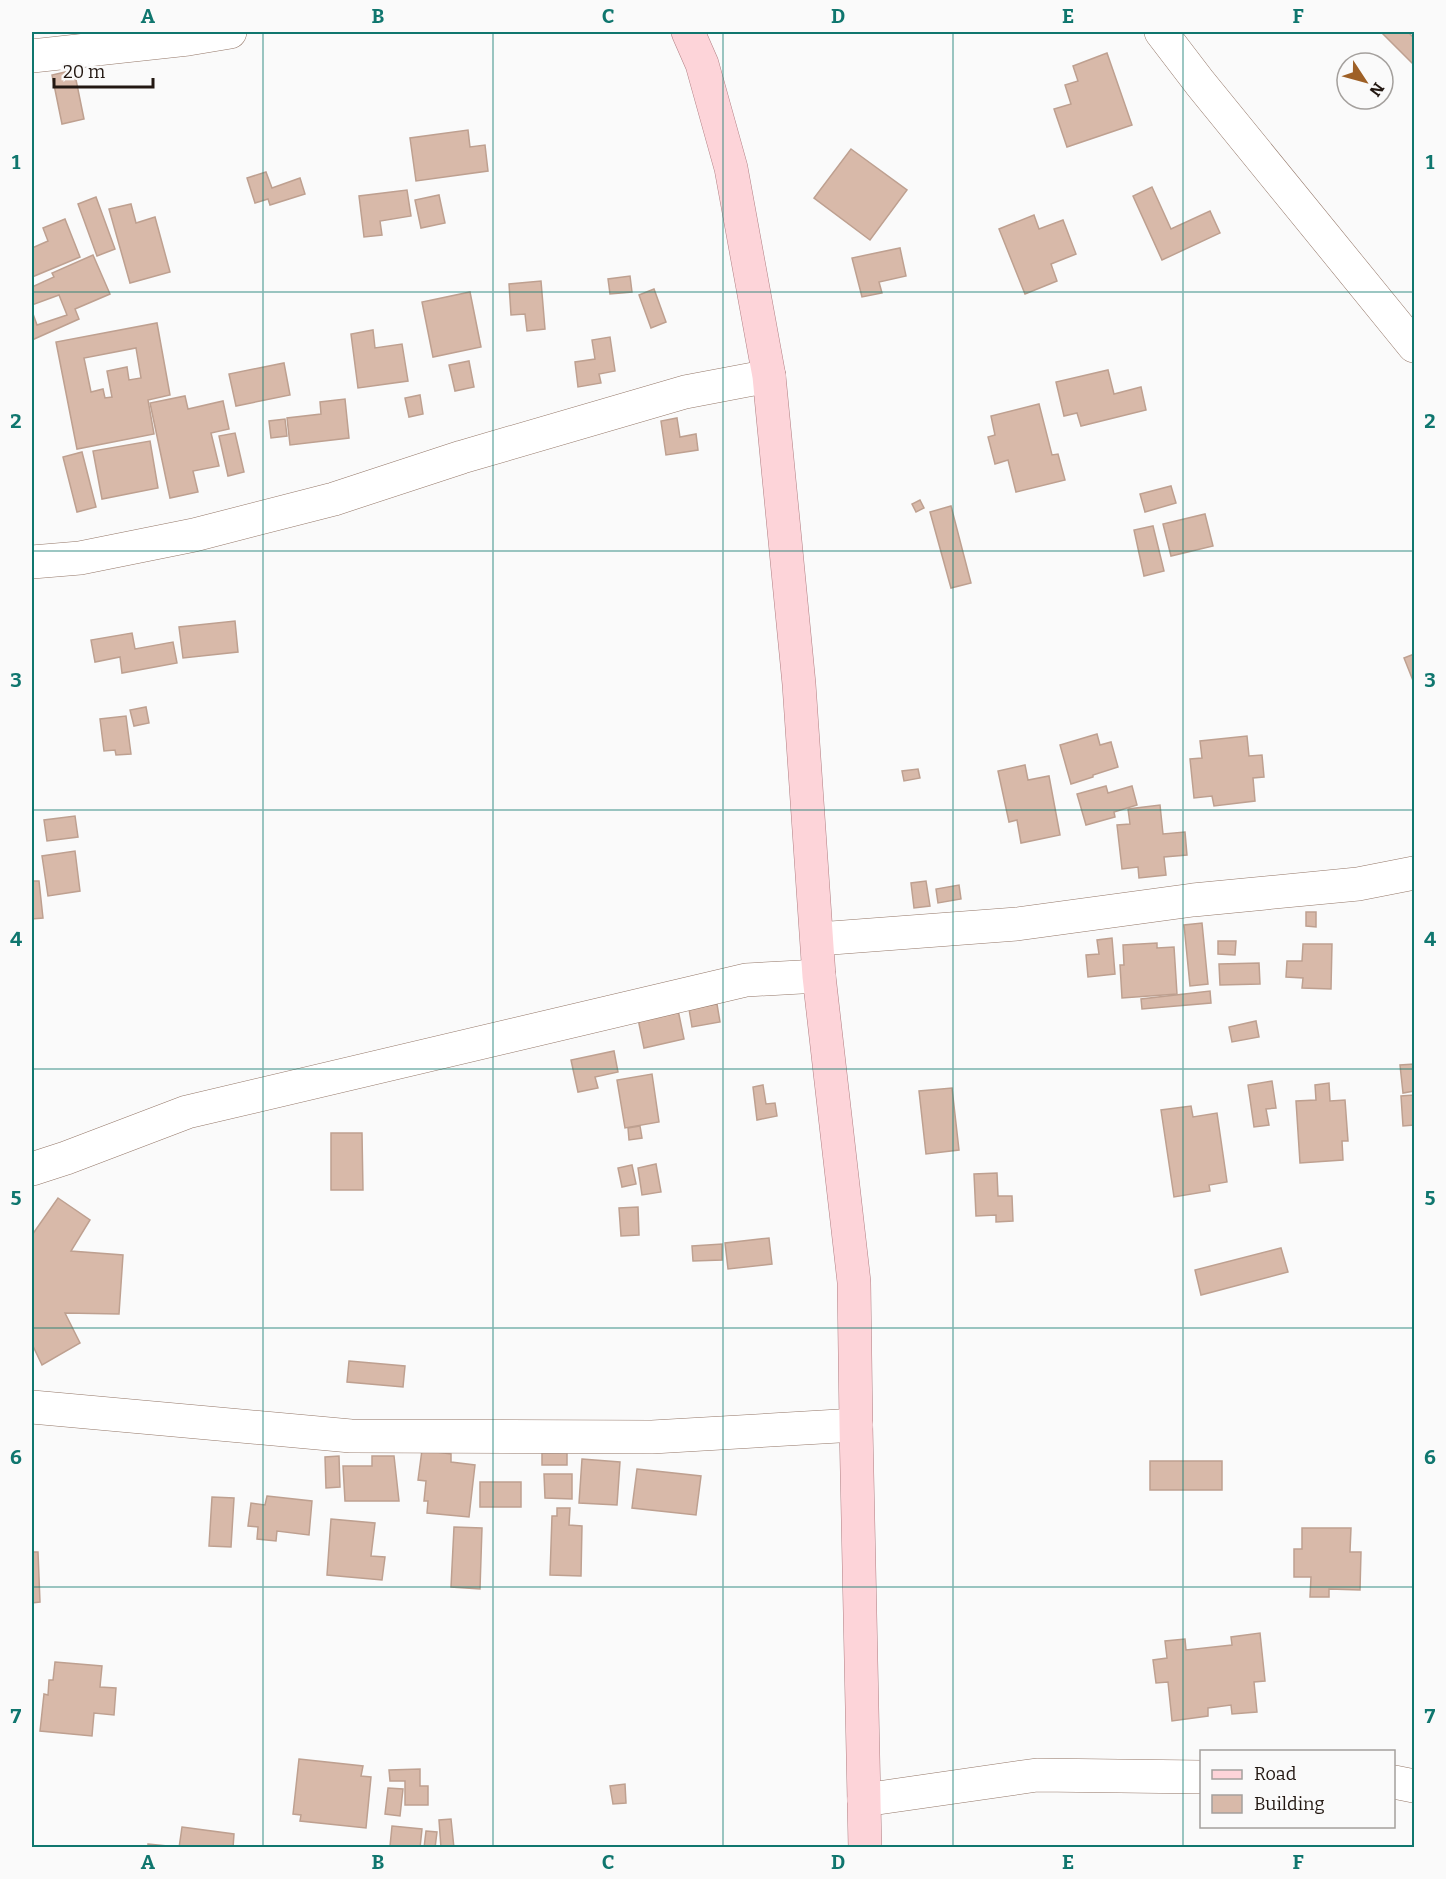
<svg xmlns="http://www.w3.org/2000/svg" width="1446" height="1879" font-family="Bitter,serif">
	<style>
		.building { fill: #d8b9a9; stroke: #bea090; stroke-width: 1.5; fill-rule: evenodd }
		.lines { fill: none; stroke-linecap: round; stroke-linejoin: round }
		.minor-casing { stroke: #947768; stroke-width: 34 }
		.major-casing { stroke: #b07f83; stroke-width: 34 }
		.minor { stroke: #fff; stroke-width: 33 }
		.major { stroke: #fdd4d9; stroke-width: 33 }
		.grid { fill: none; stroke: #0f766e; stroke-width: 1.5; stroke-opacity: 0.55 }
		.neatline { fill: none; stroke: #0f766e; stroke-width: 2 }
		.grid-label { font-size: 20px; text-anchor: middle; font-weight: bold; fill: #0f766e }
	</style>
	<rect width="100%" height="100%" fill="#fafafa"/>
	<g class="building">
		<path d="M1381,32H1408L1414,38V65Z"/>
		<path d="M1107,53L1132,125L1067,147L1054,109L1071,104L1065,85L1078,81L1073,66Z"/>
		<path d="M74,70L84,119L62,124L52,75Z"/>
		<path d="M468,130L470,147L485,145L488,171L416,181L410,138Z"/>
		<path d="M851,149L907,190L870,240L814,198Z"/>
		<path d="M266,172L272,188L300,178L305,194L270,205L268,199L255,203L247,178Z"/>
		<path d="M1152,187L1171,229L1210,211L1220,233L1162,260L1133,196Z"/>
		<path d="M407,190L411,216L380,221L382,235L364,237L359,196Z"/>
		<path d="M439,195L445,223L421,228L415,200Z"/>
		<path d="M96,197L115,249L97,256L78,204Z"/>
		<path d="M131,204L136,223L155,217L170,272L130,283L109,209Z"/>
		<path d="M1034,215L1039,229L1063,220L1076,254L1051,264L1057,281L1025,294L999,229Z"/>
		<path d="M65,219L80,257L32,277V248L48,241L43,228Z"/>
		<path d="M900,248L906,276L879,282L882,293L862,297L852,258Z"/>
		<path d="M93,255L110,294L75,309L79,319L32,340V311L37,325L67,315L59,295L32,305V287L54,277L52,273Z"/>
		<path d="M630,276L632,292L610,294L608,279Z"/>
		<path d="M541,281L545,329L527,331L525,314L511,315L509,284Z"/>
		<path d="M654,289L666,322L651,328L639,295Z"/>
		<path d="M470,292L481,347L433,357L422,302Z"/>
		<path d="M157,323L170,395L148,400L154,434L77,449L56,342ZM136,348L141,378L129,380L127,367L107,371L112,397L105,398L103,389L91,392L84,358Z"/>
		<path d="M373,330L375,348L402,344L408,381L358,388L351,334Z"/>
		<path d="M610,337L615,371L599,374L601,383L578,387L575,362L595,359L592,340Z"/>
		<path d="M469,361L474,387L455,391L449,365Z"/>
		<path d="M284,363L290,395L236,406L229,374Z"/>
		<path d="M1108,370L1114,394L1141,387L1146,410L1081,426L1077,413L1064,416L1056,382Z"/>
		<path d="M420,395L423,414L409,417L405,398Z"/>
		<path d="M185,396L188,409L223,401L229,429L211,433L219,466L193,471L198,492L170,498L150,403Z"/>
		<path d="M345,399L349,438L290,445L287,418L321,414L320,402Z"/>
		<path d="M1039,404L1052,455L1058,454L1065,480L1016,492L1008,460L995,464L988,437L995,435L991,416Z"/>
		<path d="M677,418L680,437L696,434L698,450L666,455L661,421Z"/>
		<path d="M285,419L287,436L271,438L269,421Z"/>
		<path d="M235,433L244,472L228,476L219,436Z"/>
		<path d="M150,441L158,488L102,499L93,451Z"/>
		<path d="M82,452L96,507L77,512L63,457Z"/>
		<path d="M1171,486L1176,503L1145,512L1140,494Z"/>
		<path d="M920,500L924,508L916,512L912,504Z"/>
		<path d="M951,506L971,583L951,588L930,512Z"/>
		<path d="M1205,514L1213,546L1171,556L1163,524Z"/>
		<path d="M1153,526L1164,571L1144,576L1134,530Z"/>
		<path d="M235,621L238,652L183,658L179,627Z"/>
		<path d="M132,633L135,649L173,642L177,663L122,673L120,657L95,662L91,640Z"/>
		<path d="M1414,654V683L1404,658Z"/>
		<path d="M146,707L149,723L134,726L130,710Z"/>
		<path d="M126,716L131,754L116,755L115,750L104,751L100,719Z"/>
		<path d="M1097,734L1100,745L1111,742L1118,767L1093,775V777L1071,784L1060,745Z"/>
		<path d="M1247,736L1249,756L1262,755L1264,777L1253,778L1255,801L1214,806L1212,796L1194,798L1190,759L1202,758L1200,741Z"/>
		<path d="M1025,765L1028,780L1049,776L1060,835L1021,843L1017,820L1009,822L998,771Z"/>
		<path d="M918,769L920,778L904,781L902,771Z"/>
		<path d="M1106,786L1108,793L1132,786L1137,805L1114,812L1115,817L1086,825L1077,794Z"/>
		<path d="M1160,805L1163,834L1185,832L1187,855L1164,857L1166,875L1139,878L1138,867L1122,869L1117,825L1130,824L1128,809Z"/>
		<path d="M75,816L78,837L47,841L44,820Z"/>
		<path d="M75,851L80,891L48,896L42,856Z"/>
		<path d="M32,881H39L43,918L32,919Z"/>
		<path d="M926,881L930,906L914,908L911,883Z"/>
		<path d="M959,885L961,899L938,903L936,889Z"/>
		<path d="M1306,912H1316V927L1306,926Z"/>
		<path d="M1202,923L1208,984L1190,986L1184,925Z"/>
		<path d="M1112,938L1115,974L1088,977L1086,955L1099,954L1097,940Z"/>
		<path d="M1218,941H1236L1235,955L1218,954Z"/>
		<path d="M1157,943V948L1174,947L1177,994L1122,998L1120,965H1124L1123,945Z"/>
		<path d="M1303,944H1332L1331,989L1302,988L1303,978L1286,977L1287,961H1302Z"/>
		<path d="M1259,963L1260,984L1220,985L1219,964Z"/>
		<path d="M1210,991L1211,1003L1142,1009L1141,999Z"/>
		<path d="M717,1004L720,1022L692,1027L689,1009Z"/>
		<path d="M677,1005L684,1039L644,1048L637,1014Z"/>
		<path d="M1256,1021L1259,1037L1232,1042L1229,1027Z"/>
		<path d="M614,1051L618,1072L595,1077L598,1088L578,1092L571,1060Z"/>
		<path d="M1414,1064V1091L1403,1093L1400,1065Z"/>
		<path d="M652,1074L659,1122L625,1128L617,1080Z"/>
		<path d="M1272,1081L1276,1108L1266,1109L1269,1125L1254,1127L1248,1085Z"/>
		<path d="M1329,1083L1330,1101L1345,1100L1348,1141H1342L1343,1160L1300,1163L1296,1101L1316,1100L1315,1085Z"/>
		<path d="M763,1085L766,1104L775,1103L777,1116L757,1120L753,1087Z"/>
		<path d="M952,1088L959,1150L926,1154L919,1091Z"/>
		<path d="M1414,1095V1125L1403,1126L1401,1096Z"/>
		<path d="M1191,1106L1193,1117L1217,1113L1227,1182L1209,1185L1210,1191L1174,1197L1161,1110Z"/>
		<path d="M640,1126L642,1138L629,1140L628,1128Z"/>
		<path d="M331,1133H362L363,1190H331Z"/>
		<path d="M656,1164L661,1192L642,1195L638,1168Z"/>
		<path d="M632,1165L636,1184L622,1187L618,1168Z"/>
		<path d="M997,1173L998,1196H1012L1013,1221L996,1222V1215L976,1216L974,1174Z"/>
		<path d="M58,1198L90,1220L71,1251L123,1255L119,1314L65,1313L80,1343L42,1365L32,1344V1235Z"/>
		<path d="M638,1207L639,1235L621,1236L619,1208Z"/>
		<path d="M769,1238L772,1264L728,1269L725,1243Z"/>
		<path d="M722,1244V1260L693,1261L692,1246Z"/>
		<path d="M1281,1248L1288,1272L1201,1295L1195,1270Z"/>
		<path d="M349,1361L405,1366L403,1387L347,1382Z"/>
		<path d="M422,1450L451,1454V1462L475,1465L469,1517L427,1513L428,1501H424L426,1481L418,1480Z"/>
		<rect x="542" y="1453" width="25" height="12"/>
		<path d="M339,1456L340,1487L326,1488L325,1457Z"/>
		<path d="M372,1456H394L399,1501H345L343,1466H372Z"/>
		<path d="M582,1459L620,1462L617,1505L579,1503Z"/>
		<rect x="1150" y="1461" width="72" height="29"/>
		<path d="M637,1469L701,1476L696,1515L632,1508Z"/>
		<path d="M544,1474H572V1499L545,1498Z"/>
		<rect x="480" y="1482" width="41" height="25"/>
		<path d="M267,1496L312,1501L309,1535L277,1531L276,1541L257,1539L258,1527L248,1526L251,1503L265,1505Z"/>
		<path d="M212,1497L234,1498L231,1547L209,1546Z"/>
		<path d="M557,1508H570L569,1525L582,1526L581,1576L550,1575L552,1516H557Z"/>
		<path d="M331,1519L375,1523L371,1556L385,1557L382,1580L327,1575Z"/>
		<path d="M454,1527L482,1528L480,1589L451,1587Z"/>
		<path d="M1302,1528H1351L1350,1552H1361L1360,1590L1329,1589V1597H1310L1311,1577H1294V1549H1302Z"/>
		<path d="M32,1552H38L40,1602L32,1603Z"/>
		<path d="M1260,1633L1265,1681L1254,1682L1257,1712L1232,1714L1231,1705L1208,1708V1716L1172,1721L1168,1682L1156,1683L1153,1660L1167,1658L1165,1641L1185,1639L1186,1650L1232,1645L1231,1637Z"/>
		<path d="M55,1662L102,1666L100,1687L116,1688L114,1715L94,1713L92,1736L40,1731L44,1694L48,1695L49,1680H53Z"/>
		<path d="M299,1759L363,1766L361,1776L371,1777L366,1828L300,1821L301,1815L293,1814Z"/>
		<path d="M420,1769V1786H428V1805H405V1781H390L389,1770Z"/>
		<path d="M625,1784L626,1803L613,1804L610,1786Z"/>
		<path d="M388,1788L403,1789L400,1816L385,1814Z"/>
		<path d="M451,1819L454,1848H441L439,1820Z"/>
		<path d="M392,1826L422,1829L420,1848L390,1846Z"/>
		<path d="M182,1827L234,1834L233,1848H179Z"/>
		<path d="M426,1831L437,1832L435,1848H424Z"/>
		<path d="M148,1844L177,1847V1848H148Z"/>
	</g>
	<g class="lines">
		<defs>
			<g id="minor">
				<path d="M1161,32L1200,83L1414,346"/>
				<path d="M32,56L188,39L230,32"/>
				<path d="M32,562L80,558L194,535L334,499L462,457L685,392L769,376"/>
				<path d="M818,939L1017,924L1193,900L1358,884L1414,873"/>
				<path d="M32,1169L66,1158L187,1112L746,980L819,976"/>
				<path d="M32,1407L351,1436L652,1437L856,1425"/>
				<path d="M1394,1782L1414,1786"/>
				<path d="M864,1800L1037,1775L1202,1777"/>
			</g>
			<path id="major" d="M688,32L702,64L731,168L769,376L799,684L819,976L854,1282L856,1425L865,1848"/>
		</defs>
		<use href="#minor" class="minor-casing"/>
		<use href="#major" class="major-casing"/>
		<use href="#minor" class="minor"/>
		<use href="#major" class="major"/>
	</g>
	<path class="grid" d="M263,32V1848M493,32V1848M723,32V1848M953,32V1848M1183,32V1848M32,292H1414M32,551H1414M32,810H1414M32,1069H1414M32,1328H1414M32,1587H1414"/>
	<rect width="1446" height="1879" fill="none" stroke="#fafafa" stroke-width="66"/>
	<rect x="1200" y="1750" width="195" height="78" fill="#fafafa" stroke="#a4a09d" stroke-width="1.5"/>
	<rect x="1212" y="1770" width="30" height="9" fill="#fdd4d9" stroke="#a4a09d" stroke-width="1.5"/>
	<text x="1254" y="1780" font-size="18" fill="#231812">Road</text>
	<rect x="1212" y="1795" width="30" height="18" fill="#d8b9a9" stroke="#a4a09d" stroke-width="1.5"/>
	<text x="1254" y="1810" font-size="18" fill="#231812">Building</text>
	<g transform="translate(1365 81) rotate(126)"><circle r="28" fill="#fafafa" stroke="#a4a09d" stroke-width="1.5"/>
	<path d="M0-4.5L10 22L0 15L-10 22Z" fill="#9e6026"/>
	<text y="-9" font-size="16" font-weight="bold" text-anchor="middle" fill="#231812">N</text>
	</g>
	<path d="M54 78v9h99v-9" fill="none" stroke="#231812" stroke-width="3"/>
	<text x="63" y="78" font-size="18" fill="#231812" stroke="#fafafa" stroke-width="4.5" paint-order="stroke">20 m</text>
	<rect x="33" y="33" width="1380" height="1813" class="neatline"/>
	<g class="grid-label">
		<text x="148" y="23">A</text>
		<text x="378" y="23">B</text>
		<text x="608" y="23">C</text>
		<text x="838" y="23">D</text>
		<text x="1068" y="23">E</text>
		<text x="1298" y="23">F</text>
		<text x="16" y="169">1</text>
		<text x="1430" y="169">1</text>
		<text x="16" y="428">2</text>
		<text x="1430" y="428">2</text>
		<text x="16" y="687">3</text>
		<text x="1430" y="687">3</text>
		<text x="16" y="946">4</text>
		<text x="1430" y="946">4</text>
		<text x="16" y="1205">5</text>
		<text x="1430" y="1205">5</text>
		<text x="16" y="1464">6</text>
		<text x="1430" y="1464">6</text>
		<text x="16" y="1723">7</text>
		<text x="1430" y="1723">7</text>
		<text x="148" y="1869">A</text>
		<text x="378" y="1869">B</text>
		<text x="608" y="1869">C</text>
		<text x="838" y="1869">D</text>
		<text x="1068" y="1869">E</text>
		<text x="1298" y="1869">F</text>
	</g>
</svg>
